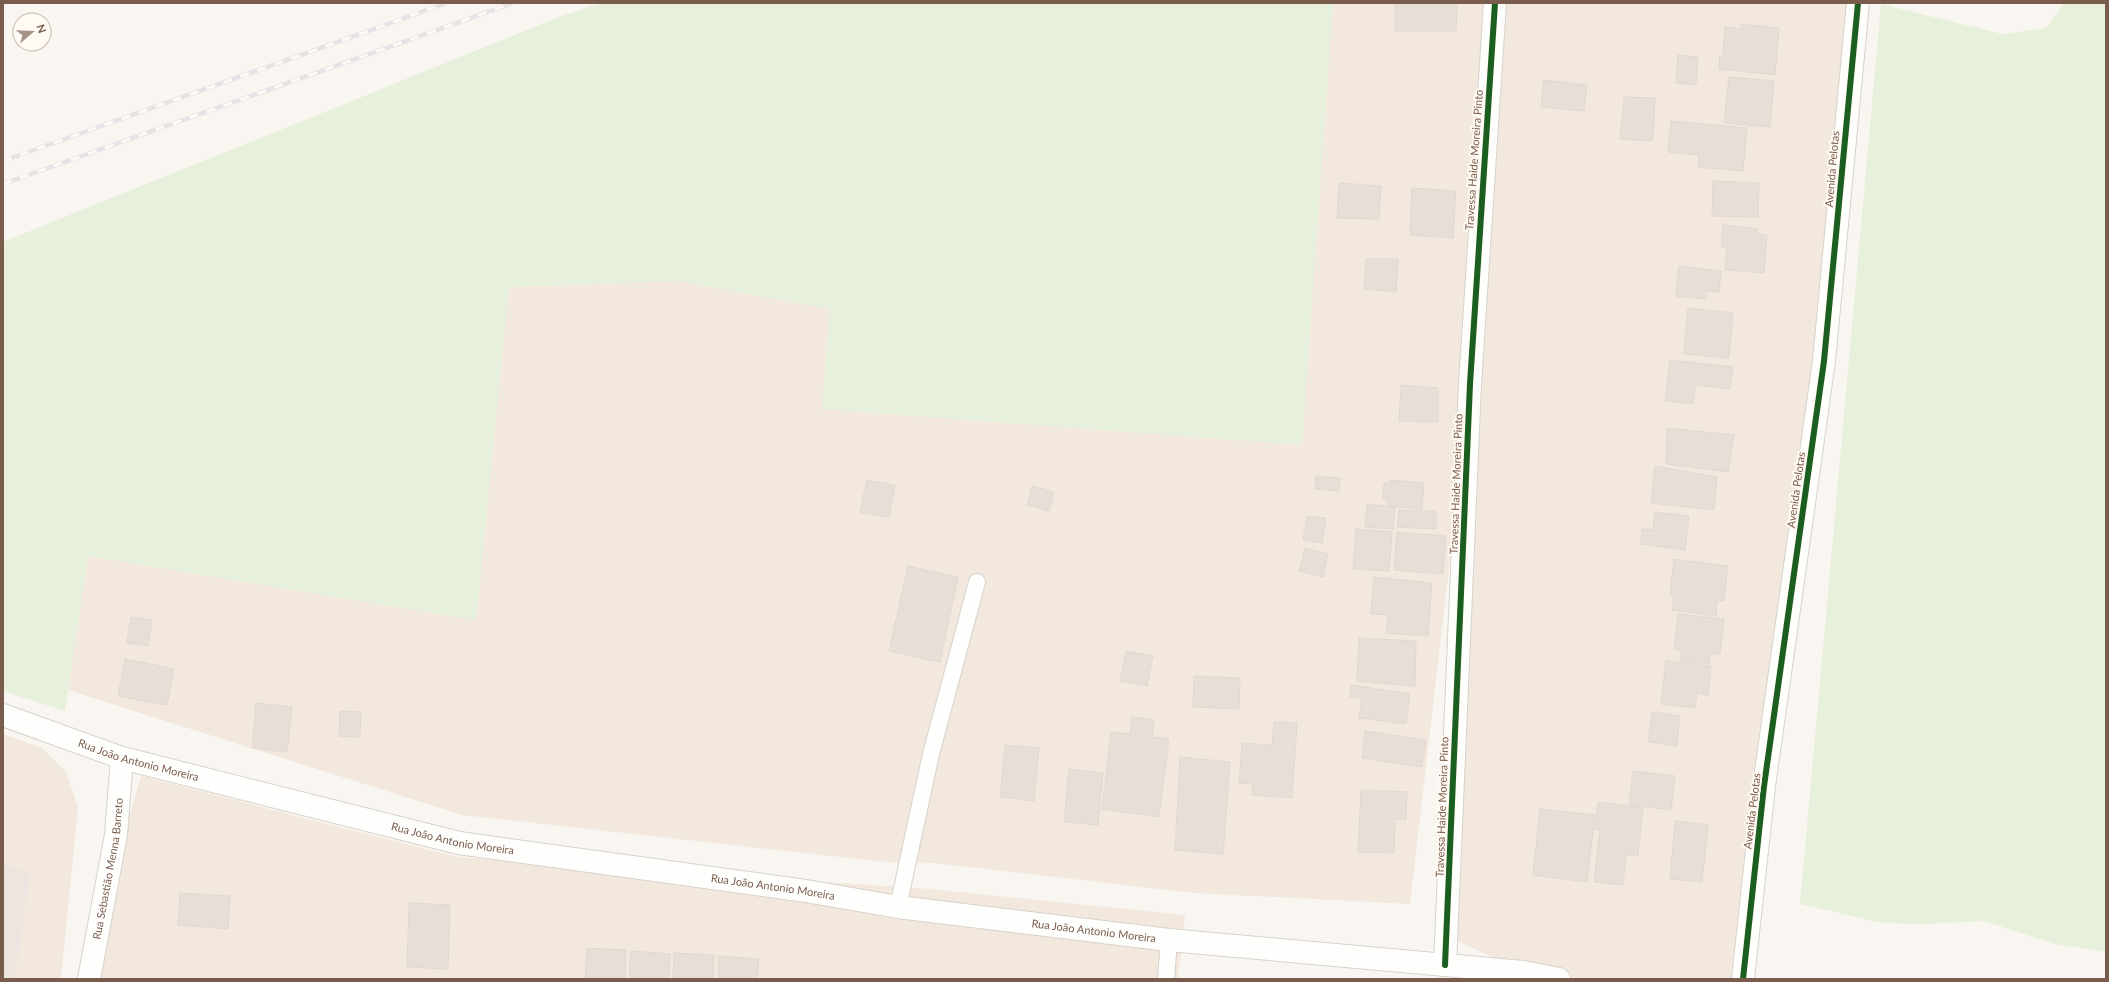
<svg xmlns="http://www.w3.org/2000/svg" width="2109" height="982" font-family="Lato,sans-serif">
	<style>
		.residential { fill: #f2e8de }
		.industrial { fill: #ede5e0 }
		.green { fill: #e7f0db }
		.building { fill: #e6ded7; stroke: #e2d8d2 }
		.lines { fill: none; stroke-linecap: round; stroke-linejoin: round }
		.lane-casing { stroke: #d7d1cb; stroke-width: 18 }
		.street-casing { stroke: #d7d1cb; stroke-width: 24 }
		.secondary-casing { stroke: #d9d2cb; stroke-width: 24 }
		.lane { stroke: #fefefd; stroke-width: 16 }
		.street { stroke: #fefefd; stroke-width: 22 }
		.secondary { stroke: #fefefd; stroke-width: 22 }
		.rail-casing { stroke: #e6e3e7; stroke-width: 4.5 }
		.rail { stroke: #fffaf3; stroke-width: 3; stroke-dasharray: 9; stroke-linecap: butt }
		.cycleway-casing { stroke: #fffaf3; stroke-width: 8 }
		.cycleway { stroke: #1b5e20; stroke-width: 6 }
		.labels { text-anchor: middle; stroke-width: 4; stroke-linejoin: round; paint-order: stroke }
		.street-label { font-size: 11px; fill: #7a5c4d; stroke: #fffaf3 }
	</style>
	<rect width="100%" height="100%" fill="#f9f5f0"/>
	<g class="residential">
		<path d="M1333,3H1858L1743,979H1522L1523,972L1435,930L1469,396L1410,904L1194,893L934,863L886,862L462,815L68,690L88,556L476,620L509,287L679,281L830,309L822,409L1302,445Z"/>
		<path d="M3,734L42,748L66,772L78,807L61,979H3Z"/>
		<path d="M141,776L456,857L930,889L1185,915L1178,979H94L123,839Z"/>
	</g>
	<path class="industrial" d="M3,863L30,873L15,979H3Z"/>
	<g class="green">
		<path d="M601,3H1333L1302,445L822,409L830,309L679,281L509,287L476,620L88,556L65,711L3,691V242L562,16Z"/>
		<path d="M2064,3H2106V952L2055,944L1984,921L1926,924L1882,923L1800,904L1881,4L2002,34L2046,28Z"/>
	</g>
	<g class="building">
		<path d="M1395,3H1457L1456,31H1395Z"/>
		<path d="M1741,24L1779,28L1775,75L1719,69L1720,56H1723L1725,27L1741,29Z"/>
		<path d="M1678,55L1698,57L1696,85L1676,83Z"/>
		<path d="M1729,77L1774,81L1770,127L1724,123Z"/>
		<path d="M1544,80L1587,85L1584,111L1541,107Z"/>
		<path d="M1624,97L1655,98L1653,141L1620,139Z"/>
		<path d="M1671,121L1747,128L1743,171L1698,167L1699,155L1668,152Z"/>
		<path d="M1713,181L1759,183L1758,217L1712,216Z"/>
		<path d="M1339,183L1381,186L1379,219L1337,218Z"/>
		<path d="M1412,188L1456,191L1453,238L1410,235Z"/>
		<path d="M1723,225L1758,229V234L1767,235L1764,273L1725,270L1727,247H1721Z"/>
		<path d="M1366,259H1398L1396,292L1364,289Z"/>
		<path d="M1679,266L1721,271L1719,292L1707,291L1706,299L1676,296Z"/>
		<path d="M1688,308L1733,313L1729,358L1684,354Z"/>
		<path d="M1670,360L1733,367L1730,389L1696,385L1693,404L1665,401Z"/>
		<path d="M1401,385L1438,388V422L1399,421Z"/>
		<path d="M1667,428L1734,435L1728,472L1666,464Z"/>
		<path d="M1655,466L1717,477L1714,510L1651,503Z"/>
		<path d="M1316,476L1340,478L1339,491L1315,489Z"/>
		<path d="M867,480L895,485L889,517L860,512Z"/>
		<path d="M1390,480L1424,483L1422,509L1388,506V499H1383L1384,483H1390Z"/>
		<path d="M1032,486L1054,492L1049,511L1027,505Z"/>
		<path d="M1367,504L1395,507L1393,529L1365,527Z"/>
		<path d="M1399,510L1436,511V529L1397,527Z"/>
		<path d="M1655,512L1689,516L1685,550L1641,544L1642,529L1653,530Z"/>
		<path d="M1307,516L1326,518L1322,543L1303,540Z"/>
		<path d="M1356,529L1392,532L1389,571L1353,569Z"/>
		<path d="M1397,532L1446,536L1443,574L1394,570Z"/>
		<path d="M1305,548L1328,554L1323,577L1299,571Z"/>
		<path d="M1674,559L1728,566L1724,601L1717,600L1716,616L1672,610L1674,595H1670Z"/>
		<path d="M908,566L958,577L940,662L889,651Z"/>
		<path d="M1374,577L1432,583L1428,636L1386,633L1388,615L1371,614Z"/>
		<path d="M1678,614L1724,619L1720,654L1710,653L1709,664L1680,661L1681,650L1674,649Z"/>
		<path d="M131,617L152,620L148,646L127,643Z"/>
		<path d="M1359,638L1416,641L1415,686L1357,681Z"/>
		<path d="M1126,651L1153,656L1147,686L1120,681Z"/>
		<path d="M125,659L174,669L167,705L118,696Z"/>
		<path d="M1666,661L1711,666L1708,695L1697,693L1695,708L1661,704Z"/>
		<path d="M1194,676L1240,678L1239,709L1193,707Z"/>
		<path d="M1351,685L1410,694L1406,724L1359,718L1362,698L1350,697Z"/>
		<path d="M256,703L292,707L287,752L252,748Z"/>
		<path d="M340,711L361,712L360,737L339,736Z"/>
		<path d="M1652,712L1680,716L1677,746L1648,742Z"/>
		<path d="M1132,717L1154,720L1152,737L1169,739L1159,817L1102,809L1111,732L1130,734Z"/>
		<path d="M1274,722L1297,723L1292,798L1252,795L1253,784L1239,783L1242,743L1272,745Z"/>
		<path d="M1365,731L1426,740L1422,767L1362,758Z"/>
		<path d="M1005,745L1039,748L1034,801L1000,797Z"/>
		<path d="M1180,757L1230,762L1223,854L1175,850Z"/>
		<path d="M1069,769L1103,773L1098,825L1064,822Z"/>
		<path d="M1633,771L1675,776L1671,810L1629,805Z"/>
		<path d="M1361,790L1407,792L1406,820L1395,819L1394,853L1358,852Z"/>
		<path d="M1598,802L1643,808L1638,856L1626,855L1623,885L1594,882L1600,830H1595Z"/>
		<path d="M1540,809L1595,815L1587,882L1533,875Z"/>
		<path d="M1675,821L1708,825L1702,882L1670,879Z"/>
		<path d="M180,893L230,896L228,929L178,925Z"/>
		<path d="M409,903L450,905L448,969L407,967Z"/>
		<path d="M587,948L626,950L625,979H585Z"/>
		<path d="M631,951L670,954L669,979H629Z"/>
		<path d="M674,953L714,955L713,979H673Z"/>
		<path d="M719,956L759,959L757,979H718Z"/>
	</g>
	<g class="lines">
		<defs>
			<g id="lane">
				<path d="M898,907L931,754L977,582"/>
				<path d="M1166,979L1169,940"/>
			</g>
			<path id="street" d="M1445,965L1470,384L1495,3"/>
			<g id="secondary">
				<path id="s1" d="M3,715L122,758L459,843L806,891L898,907L1169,940L1523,972L1559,979"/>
				<path id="s2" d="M89,979L116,835L122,758"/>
				<path d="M1743,979L1764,786L1824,361L1858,3"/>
			</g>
		</defs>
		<use href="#lane" class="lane-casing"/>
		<use href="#street" class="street-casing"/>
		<use href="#secondary" class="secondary-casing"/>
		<use href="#lane" class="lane"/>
		<use href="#street" class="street"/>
		<use href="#secondary" class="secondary"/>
		<defs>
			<g id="rail">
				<path d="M3,161L447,3"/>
				<path d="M3,184L513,3"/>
			</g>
		</defs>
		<use href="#rail" class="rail-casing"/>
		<use href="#rail" class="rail"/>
		<defs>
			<g id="cycleway">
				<path d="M1445,965L1470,384L1495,3"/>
				<path d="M1743,979L1764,786L1824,361L1858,3"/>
			</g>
		</defs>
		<use href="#cycleway" class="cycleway-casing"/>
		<use href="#cycleway" class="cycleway"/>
	</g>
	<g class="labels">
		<g class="street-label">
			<text transform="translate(1474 160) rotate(-86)" y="4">Travessa Haide Moreira Pinto</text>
			<text transform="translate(1832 169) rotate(-85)" y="4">Avenida Pelotas</text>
			<text transform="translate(1456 484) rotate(-88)" y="4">Travessa Haide Moreira Pinto</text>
			<text transform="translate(1796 490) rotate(-82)" y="4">Avenida Pelotas</text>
			<text dy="4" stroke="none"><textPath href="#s1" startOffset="143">Rua João Antonio Moreira</textPath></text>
			<text transform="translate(1442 807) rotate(-88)" y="4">Travessa Haide Moreira Pinto</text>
			<text transform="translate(1752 811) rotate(-83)" y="4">Avenida Pelotas</text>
			<text dy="4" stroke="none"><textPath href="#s1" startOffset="467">Rua João Antonio Moreira</textPath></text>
			<text dy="4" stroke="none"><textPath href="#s2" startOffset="112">Rua Sebastião Menna Barreto</textPath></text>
			<text dy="4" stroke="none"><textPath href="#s1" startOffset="791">Rua João Antonio Moreira</textPath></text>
			<text dy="4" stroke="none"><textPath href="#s1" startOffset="1115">Rua João Antonio Moreira</textPath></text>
		</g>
	</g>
	<rect width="2109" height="982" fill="none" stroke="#7a5c4d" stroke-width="8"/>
	<g transform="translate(32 32) rotate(71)"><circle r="19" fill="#fffaf3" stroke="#cabbb1"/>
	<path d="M0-3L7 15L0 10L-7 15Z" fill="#a69286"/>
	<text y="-6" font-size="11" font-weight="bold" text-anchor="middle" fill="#7a5c4d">N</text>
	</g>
</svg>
